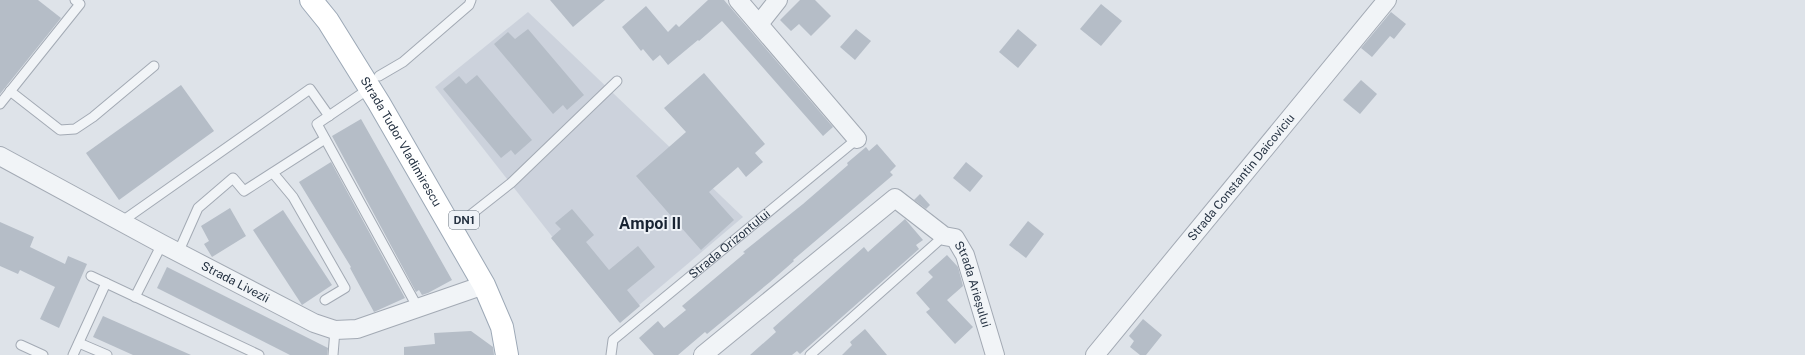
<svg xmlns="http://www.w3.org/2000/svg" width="1805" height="355" font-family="'Public Sans',sans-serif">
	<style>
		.built { fill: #ccd2dc }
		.building { fill: #b5bdc7 }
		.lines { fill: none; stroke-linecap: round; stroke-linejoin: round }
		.lane-casing { stroke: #a3aab4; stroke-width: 11 }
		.street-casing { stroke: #a3aab4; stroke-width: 20 }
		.primary-casing { stroke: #9ca8b6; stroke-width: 24 }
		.lane { stroke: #f1f4f7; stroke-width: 9 }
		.street { stroke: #f1f4f7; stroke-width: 18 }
		.primary { stroke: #fff; stroke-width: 22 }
		.labels { text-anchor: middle; stroke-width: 4; stroke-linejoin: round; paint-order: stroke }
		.shield { fill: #eef2f7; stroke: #616c78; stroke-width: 1 }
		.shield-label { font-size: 11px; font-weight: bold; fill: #253242 }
		.street-label { font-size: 12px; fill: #253242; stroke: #eef2f7 }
		.district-label { font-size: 16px; font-weight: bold; fill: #182332; stroke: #eef2f7 }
	</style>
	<rect width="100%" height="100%" fill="#dee3e9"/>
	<path class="built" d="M528,12L743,217L619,322L435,87Z"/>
	<g class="building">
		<path d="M0,0H38L61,18L0,94Z"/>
		<path d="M550,0H605L573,27Z"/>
		<path d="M708,0H724L833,127L823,136L722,21L699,41L698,40L668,65L660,55L653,61L643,49L641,51L622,27L646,6L668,32L676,24L679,27Z"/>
		<path d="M800,0H815L831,16L811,36L799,24L791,31L780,20Z"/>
		<path d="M1101,4L1122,21L1101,46L1080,29Z"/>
		<path d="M1391,12L1406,24L1394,39L1390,36L1372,57L1361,48Z"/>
		<path d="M528,29L584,95L567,110L563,105L553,114L494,44L508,32L515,39Z"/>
		<path d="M856,29L871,41L855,60L840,47Z"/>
		<path d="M1018,29L1037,45L1018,68L999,52Z"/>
		<path d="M704,73L765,144L755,153L763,162L746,177L738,167L709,192L734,220L701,250L636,176L686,132L664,108Z"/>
		<path d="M477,75L532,140L515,155L511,150L501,158L443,89L459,76L466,84Z"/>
		<path d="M1361,80L1377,94L1360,114L1343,100Z"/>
		<path d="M181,85L214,131L119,200L86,153Z"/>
		<path d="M361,119L452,280L428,293L422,295L419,290L416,292L332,136Z"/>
		<path d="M877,144L896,166L890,172L893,175L793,260L794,261L770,282L707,334L705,332L678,355H654L639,338L658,321L664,328L686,310L682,306L745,253L743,252L803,204L848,165L847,163L866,147L869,151Z"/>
		<path d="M331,162L405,298L374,312L350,268L351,267L299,182Z"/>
		<path d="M966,162L983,176L970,192L953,178Z"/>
		<path d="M920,194L930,205L926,209L914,200Z"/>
		<path d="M230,208L246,236L212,257L204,244L209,241L201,226Z"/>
		<path d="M572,209L594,235L586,242L609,270L638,246L655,267L627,290L640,306L620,323L551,238L561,229L555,223Z"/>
		<path d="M283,210L332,285L302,305L253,230Z"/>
		<path d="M905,219L923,240L916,245L919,249L800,354L797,351L792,355H750L776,332L773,328L864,247L868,252Z"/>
		<path d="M1028,221L1044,234L1026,258L1009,245Z"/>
		<path d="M0,222L34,237L30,247L65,264L68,256L87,264L59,328L40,319L55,287L20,270L18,274L0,266Z"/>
		<path d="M947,255L958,267L963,286L947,300L973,327L955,344L926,312L930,309L916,293L933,277L928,272Z"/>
		<path d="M167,267L328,348L327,355H290L157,288Z"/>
		<path d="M103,316L191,355H133L93,337Z"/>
		<path d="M1143,319L1162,335L1146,355H1140L1130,347L1134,341L1129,336Z"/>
		<path d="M865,329L887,355H842L852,345L850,342Z"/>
		<path d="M471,331L493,347L494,355H404V347L435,344L434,333Z"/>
	</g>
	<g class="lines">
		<defs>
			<g id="lane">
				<path d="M379,76L403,62L469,5L471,0"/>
				<path d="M370,88L317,124L418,308"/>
				<path d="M10,91L60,130L75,129L93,117L154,66"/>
				<path d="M0,104L80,4L75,0"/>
				<path d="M273,173L293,197L345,288L325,300"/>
				<path d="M464,220L511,183L617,81"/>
				<path d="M121,222L310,89L329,116"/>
				<path d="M178,253L198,208L233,178L244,191L325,139"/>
				<path d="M91,276L259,355"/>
				<path d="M135,297L162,244"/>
				<path d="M79,343L107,355"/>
				<path d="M21,345L43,355"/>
				<path d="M73,355L106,283"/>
				<path d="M333,355L335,330"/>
				<path id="s1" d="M611,355L613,340L857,139"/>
				<path d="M810,355L944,236"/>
			</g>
			<g id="street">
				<path d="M738,0L857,139"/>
				<path d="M759,24L778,0"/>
				<path id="s2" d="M0,156L162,244L314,323L335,330L357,329L484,285"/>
				<path id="s3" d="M703,355L895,198L944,236L955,238L965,255L995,355"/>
				<path id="s4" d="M1095,355L1387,0"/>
			</g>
			<g id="primary">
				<path id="s5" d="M311,0L328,21L379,103L484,285L502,327L507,355"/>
			</g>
		</defs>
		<use href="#lane" class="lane-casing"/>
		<use href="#street" class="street-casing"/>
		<use href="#primary" class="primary-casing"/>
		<use href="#lane" class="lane"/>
		<use href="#street" class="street"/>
		<use href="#primary" class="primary"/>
	</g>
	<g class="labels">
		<rect class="shield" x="449" y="211" width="30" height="18" rx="3"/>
		<g class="shield-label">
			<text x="464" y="224">DN1</text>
		</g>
		<g class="street-label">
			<text dy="4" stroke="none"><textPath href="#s5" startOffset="168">Strada Tudor Vladimirescu</textPath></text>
			<text dy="4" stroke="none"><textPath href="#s4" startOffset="230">Strada Constantin Daicoviciu</textPath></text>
			<text dy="4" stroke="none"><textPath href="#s1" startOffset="166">Strada Orizontului</textPath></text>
			<text dy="4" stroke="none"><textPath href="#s2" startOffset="267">Strada Livezii</textPath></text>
			<text dy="4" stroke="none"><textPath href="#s3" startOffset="371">Strada Arieșului</textPath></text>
		</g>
		<g class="district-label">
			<text x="650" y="229">Ampoi II</text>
		</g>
	</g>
</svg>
